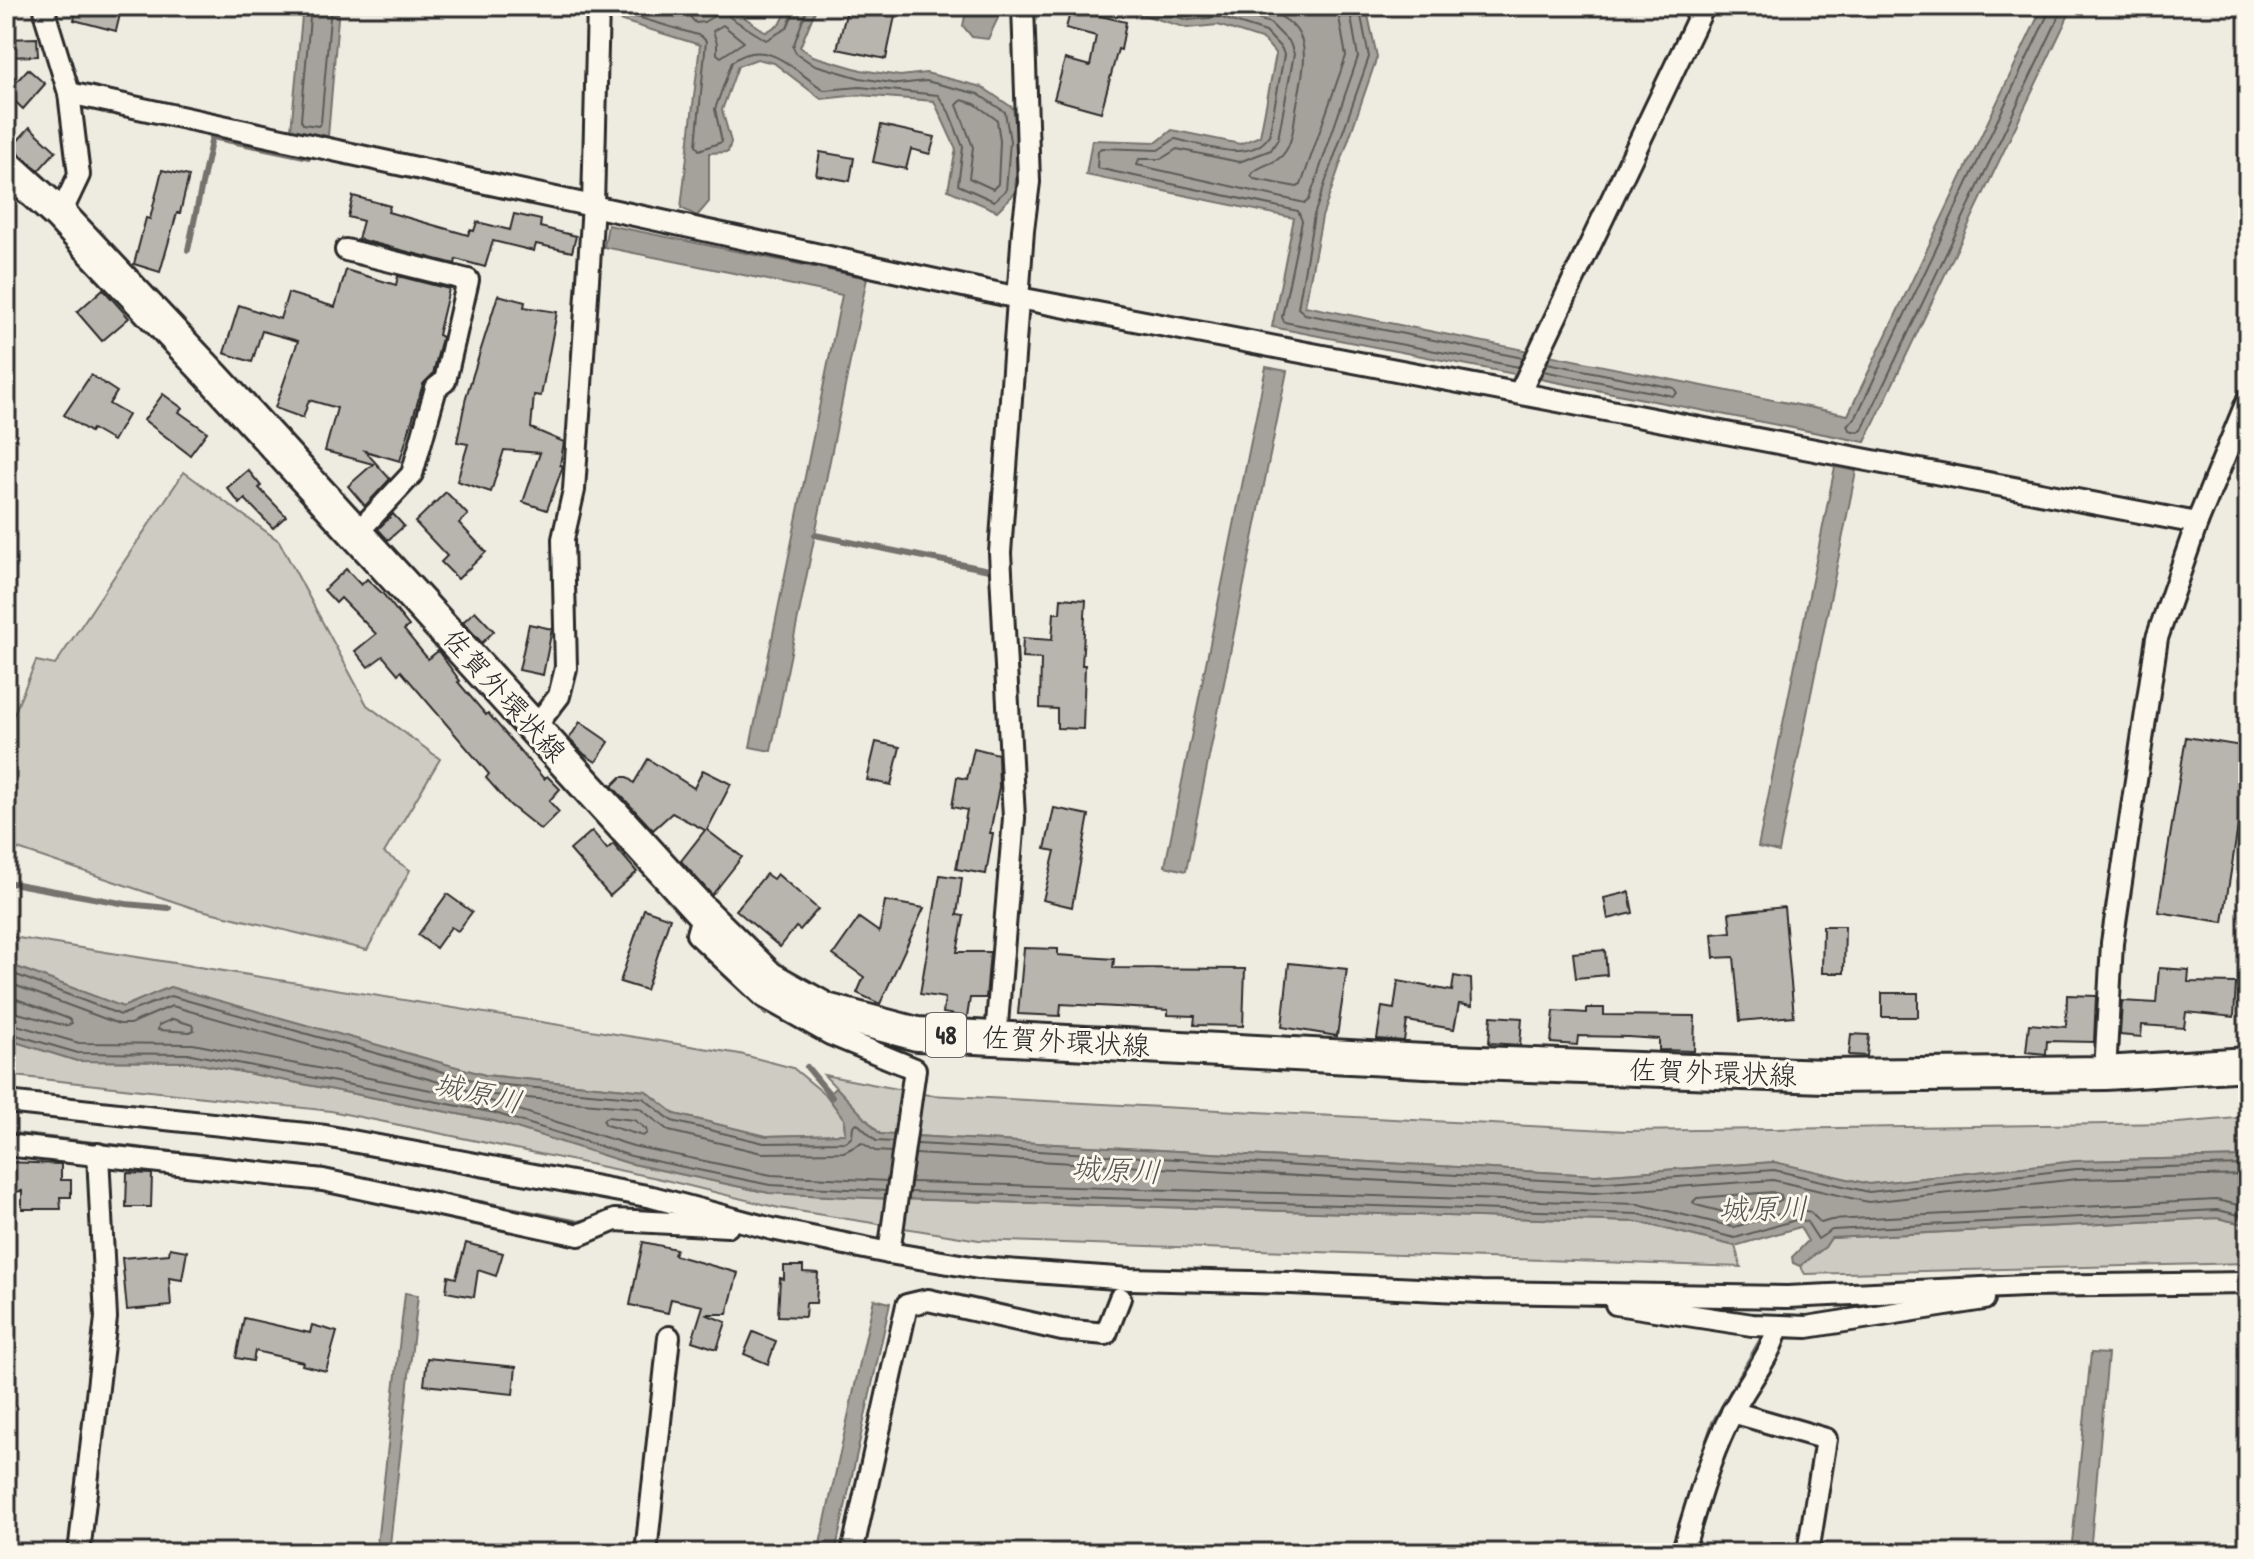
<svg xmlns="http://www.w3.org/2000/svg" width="2254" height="1559" font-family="'Patrick Hand','Klee One',sans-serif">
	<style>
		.green { fill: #cecbc2; stroke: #7c7b76; stroke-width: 2 }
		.water { fill: #a4a29a; stroke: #74726e; stroke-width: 2 }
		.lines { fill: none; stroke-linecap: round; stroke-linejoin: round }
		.shore { stroke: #5b5b57; stroke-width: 2 }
		.stream { stroke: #74726e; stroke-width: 6 }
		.building { fill: #b8b5ae; stroke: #2b2b2b; stroke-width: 2 }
		.minor-casing { stroke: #2b2b2b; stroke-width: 26 }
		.primary-casing { stroke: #2b2b2b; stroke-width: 38 }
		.minor { stroke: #fbf7ec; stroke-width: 20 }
		.primary { stroke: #fbf7ec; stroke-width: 32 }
		.labels { text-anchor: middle; stroke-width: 6; stroke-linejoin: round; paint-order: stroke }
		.shield { fill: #fbf7ec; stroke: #696865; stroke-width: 2 }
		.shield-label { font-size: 26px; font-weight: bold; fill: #2b2b2b }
		.street-label { font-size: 28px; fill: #2b2b2b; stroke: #fbf7ec }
		.water-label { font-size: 30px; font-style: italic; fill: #555552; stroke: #fbf7ec }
	</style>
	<rect width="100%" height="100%" fill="#eeebe0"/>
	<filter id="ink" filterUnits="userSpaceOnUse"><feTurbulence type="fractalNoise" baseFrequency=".0125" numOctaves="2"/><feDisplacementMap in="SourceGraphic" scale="16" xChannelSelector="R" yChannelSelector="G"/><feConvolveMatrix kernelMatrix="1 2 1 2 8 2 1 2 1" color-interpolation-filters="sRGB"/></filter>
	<g filter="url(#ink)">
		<g class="green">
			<path d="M184,472L279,541L367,705L440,759L384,853L410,870L367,950L193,908L6,845V733L36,661L55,665Z"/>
			<path d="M6,936L740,1054L793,1068L827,1096L844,1119L845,1134L766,1136L675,1114L646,1091L485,1075L170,987L123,1007L6,963Z"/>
			<path d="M6,1039L77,1061L190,1062L494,1121L628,1163L769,1193L869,1198L1638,1222L1735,1246L1741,1267L979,1240L779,1208L657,1178L331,1111L6,1075Z"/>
			<path d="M824,1075L929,1095L1626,1131L2178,1123L2248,1117V1157L2076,1161L1869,1184L1774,1162L1595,1175L880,1134Z"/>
			<path d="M2217,1218L2248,1225V1263L1805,1274L1800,1266L1825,1247L1831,1238Z"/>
		</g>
		<g class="water">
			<path d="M303,6H339L328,136L291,130Z"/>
			<path d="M614,6H695L699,16L718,6H734L735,11L766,32L781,23L789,6H817L800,47L813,56L861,70L900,76L926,73L982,87L1013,108L1018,140L1015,193L997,211L948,190L956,149L934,101L859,95L821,99L774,63L757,59L738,66L722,110L731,142L728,152L709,153V202L697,216L681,208L700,45L619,20Z"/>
			<path d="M967,6H995L998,18L988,39L972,37L963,26Z"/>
			<path d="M1113,6H1263L1278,9L1280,6H1366L1377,57L1322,217L1305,306L1848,415L2043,6H2073L1865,442L1272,327L1294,218L1086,175L1092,140L1157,142L1172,130L1240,144L1260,136L1276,54L1264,40L1218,25L1187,28Z"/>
			<path d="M608,225L867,278L771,751L750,747L842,295L604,247Z"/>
			<path d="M1266,367L1287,371L1186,871L1165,866Z"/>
			<path d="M1835,467L1856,471L1779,852L1758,847Z"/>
			<path d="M6,963L123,1007L170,987L485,1075L646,1091L675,1114L766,1136L845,1134L844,1119L827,1096L836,1087L880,1134L1595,1175L1774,1162L1869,1184L2076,1161L2248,1157V1225L2217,1218L1831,1238L1825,1247L1800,1266L1793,1263L1792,1257L1808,1241L1800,1227L1735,1246L1638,1222L869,1198L769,1193L628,1163L494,1121L190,1062L77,1061L6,1039Z"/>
			<path d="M405,1293L418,1295L389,1553H376Z"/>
			<path d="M874,1299L890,1303L835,1553H818Z"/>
			<path d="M2091,1353L2108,1354L2090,1553H2071Z"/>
		</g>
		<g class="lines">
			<g class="shore">
				<path d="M311,6L301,120L303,124L318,126L321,123L331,6"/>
				<path d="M623,6L627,14L701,36L706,41L696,145L699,150L722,142L715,109L732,62C767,35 795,72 824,90L860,87L938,95L949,112L963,147L958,185L994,201L1006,190L1010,141L1005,112L978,94L926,81L898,84L860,78L812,64L796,53L793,47L808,6"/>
				<path d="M688,6L691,18L696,23L704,22L724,10L731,18L766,40L787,28L796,6"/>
				<path d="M1140,6L1188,20L1219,17L1266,32L1282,49L1284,55L1269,136C1250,165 1201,144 1175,139L1158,150L1101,148L1098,151L1097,168L1298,211L1302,221L1282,317L1284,322L1519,367"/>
				<path d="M1175,6L1189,10L1220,7L1270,23L1290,43L1294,54L1278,139L1271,150L1239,162L1177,149L1161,159H1139L1137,165L1305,203L1309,200L1358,57L1349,6"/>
				<path d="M1256,6C1315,25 1307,52 1297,104C1294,119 1294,139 1285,152C1277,165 1258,164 1251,175L1254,179L1297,187L1301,185L1346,56L1337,6"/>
				<path d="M1359,6L1369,57L1314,215L1298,308L1305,314L1523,358"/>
				<path d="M2050,6L2049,12L1856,417L1847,425L1849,430L1858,432L1862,430L2064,6"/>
				<path d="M723,25L744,42L721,57L717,54V43L713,31Z"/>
				<path d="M962,100L975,104L997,120L1000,141L998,184L993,189L969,178L973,147L957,105Z"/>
				<path d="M1543,371L1673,396L1677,393L1674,388L1547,363"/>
				<path d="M6,971L121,1015L171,996L483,1083L643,1098L672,1121L764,1143L846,1142L852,1137L853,1126L857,1123L876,1141L893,1142"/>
				<path d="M6,982L119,1024H130L172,1006L481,1094L639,1108L669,1131L762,1153L844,1152L862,1143L875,1151L891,1152"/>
				<path d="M6,995L69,1019L72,1023L67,1026L6,1010"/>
				<path d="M173,1019L192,1025L194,1030L190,1032L158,1030L159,1025Z"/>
				<path d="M6,1022L79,1043L193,1044L477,1099L481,1098L633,1146L771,1175L887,1181"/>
				<path d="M6,1032L78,1053L191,1054L495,1113L631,1156L770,1185L886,1191"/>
				<path d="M607,1117L634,1120L646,1129L647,1133L643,1136L606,1125L603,1120Z"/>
				<path d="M917,1144L1595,1183L1774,1170L1869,1192L2076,1169L2248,1165"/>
				<path d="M915,1154L1594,1193L1773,1180L1868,1202L2077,1179L2248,1175"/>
				<path d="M911,1182L1638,1204L1734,1227L1798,1209L1810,1212L1821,1223L1831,1220L2216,1200L2248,1207"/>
				<path d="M910,1192L1638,1214L1735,1238L1799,1219L1807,1222L1818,1239L1832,1230L2217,1210L2248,1217"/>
				<path d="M1772,1192L1781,1195L1782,1200L1735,1215L1696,1205L1693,1202L1697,1198Z"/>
			</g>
			<g class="stream">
				<path d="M188,250L212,137L309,157"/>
				<path d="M815,535L989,570"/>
				<path d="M6,882L126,904L169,908"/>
				<path d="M755,1001L766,1013"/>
				<path d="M807,1067L832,1097"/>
				<path d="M6,1134L321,1170"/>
				<path d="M387,1184L579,1223L592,1220"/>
				<path d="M1707,1444L1714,1423L1765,1334"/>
			</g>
		</g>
		<g class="building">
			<path d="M77,6H122L116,31L74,20Z"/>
			<path d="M848,6H879L896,11L886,59L837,49Z"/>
			<path d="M1071,9L1126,22L1121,50L1118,49L1101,112L1054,99L1065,59L1090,66L1096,36L1066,28Z"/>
			<path d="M37,38L38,56L6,57V39Z"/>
			<path d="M28,69L45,84L23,109L6,93Z"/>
			<path d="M881,125L935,137L930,154L911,149L906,169L873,162Z"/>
			<path d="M30,127L56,151L39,170L11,148Z"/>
			<path d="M820,152L854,158L850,181L816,175Z"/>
			<path d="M162,170L189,176L180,213H177L160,272L134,264L146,218L150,219Z"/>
			<path d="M353,196L390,206L388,212L468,235L470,230L474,231L477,222L510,230L514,214L541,220L540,227L576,236L572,252L536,244L534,251L493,241L485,267L456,259L455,264L358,239L363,221L348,217Z"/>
			<path d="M346,270L396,285L398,276L449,289L438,335L442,337L433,374L423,384L400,461L365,451L390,479L365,506L348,486L373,464L325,451L337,408L309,400L303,418L275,408L298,341L262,331L252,362L224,353L239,305L280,319L288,293L335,307Z"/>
			<path d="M103,289L129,318L102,341L77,312Z"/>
			<path d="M498,295L525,302L524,307L557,312L541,396L534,395L531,428L564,442L560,465L563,466L547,510L523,502L540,453L504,450L491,492L457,481L468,444L457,442L466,397Z"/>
			<path d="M91,375L117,392L109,404L128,415L113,441L92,429L90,432L64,415Z"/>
			<path d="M163,394L182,408L179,412L207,432L190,455L144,420Z"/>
			<path d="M248,470L261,486L259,488L286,516L273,528L245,499L240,504L227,488Z"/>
			<path d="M446,492L468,515L459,523L486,552L458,579L441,562L447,556L415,522Z"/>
			<path d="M393,514L404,526L388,540L378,529Z"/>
			<path d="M346,569L361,585L367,579L384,595L409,626L404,630L428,659L438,651L460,681L458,682L486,715L488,713L544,779L547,776L560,789L549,801L559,812L541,830L510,805L486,778L489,774L401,671L398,674L383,656L368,667L355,651L376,634L341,598L336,603L324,590Z"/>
			<path d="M1061,598L1086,600L1082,665H1085L1083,729L1057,728V709L1040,708L1041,659L1022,658L1023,638L1052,640L1054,613H1060Z"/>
			<path d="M475,611L494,631L482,643L463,622Z"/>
			<path d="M529,624L552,629L543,675L519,670Z"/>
			<path d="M580,722L609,742L596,762L584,754L569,739Z"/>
			<path d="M2186,737L2248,747V763L2223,922L2158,912Z"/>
			<path d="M876,742L900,747L891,785L867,780Z"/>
			<path d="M974,748L998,754L999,787L990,833H993L986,874L956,869L967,810L952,807L957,777L967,779Z"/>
			<path d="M648,759L694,788L703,770L731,784L707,830L742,857L712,895L681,861L705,830L672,813L653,830L612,786L621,777H627L634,783Z"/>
			<path d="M1054,808L1089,815L1072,907L1043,900L1055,851L1045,849Z"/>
			<path d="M592,831L607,849L613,844L637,872L610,896L570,850Z"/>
			<path d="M766,874L773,879L777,874L818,909L800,930L796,927L780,947L736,910Z"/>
			<path d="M940,875L962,878L957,915L964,916L957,952H990L986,998H970L967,1017L943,1013L945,998L920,994Z"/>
			<path d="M1629,892L1633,913L1608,919L1604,898Z"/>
			<path d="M447,894L472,912L458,931L451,927L436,948L418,935Z"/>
			<path d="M885,901L924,908L880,1004L857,993L864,977L833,955L859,918L879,932Z"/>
			<path d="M1784,907L1794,1016L1740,1021L1734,957L1714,958L1712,934L1731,932L1729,913Z"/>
			<path d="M644,909L670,918L646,990L620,982Z"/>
			<path d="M1823,926H1845L1844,973H1822Z"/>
			<path d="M1024,948L1058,949V955L1114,959L1113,968L1245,969L1243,1026L1194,1025L1195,1016L1168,1015V1010L1116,1007L1061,1004L1060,1016L1018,1014Z"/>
			<path d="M1605,950L1607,975L1576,978L1573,953Z"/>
			<path d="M1289,963L1347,969L1337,1036L1282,1027Z"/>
			<path d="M2159,968L2189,970L2188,982L2236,983L2234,1017L2186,1012L2184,1028L2142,1025L2141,1037L2120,1035L2122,1001L2156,1003Z"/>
			<path d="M1454,976L1471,979L1472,1006L1459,1004L1454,1029L1407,1021L1404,1041L1377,1039L1382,1007L1394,1009L1398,981L1452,991Z"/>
			<rect x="1882" y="993" width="36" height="24"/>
			<path d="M2067,995L2096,996L2094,1042L2047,1041L2046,1054L2026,1052L2029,1024L2066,1027Z"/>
			<path d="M1587,1008H1604V1015L1695,1016L1694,1051L1659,1050V1039L1628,1037L1578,1036L1577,1045L1551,1043L1554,1011L1587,1013Z"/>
			<path d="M1491,1016L1522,1018L1520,1045L1489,1043Z"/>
			<path d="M1851,1034L1869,1035L1867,1056L1849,1055Z"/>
			<path d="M6,1162L61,1164V1180H71V1197H60L61,1209H22V1191L6,1193Z"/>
			<path d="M127,1173L152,1174L151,1207H126Z"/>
			<path d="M643,1242L676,1249L674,1255L738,1273L727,1314H705L726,1322L717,1349L692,1341L703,1306L671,1299L668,1313L630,1305Z"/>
			<path d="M466,1243L503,1253L496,1276L478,1270L474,1297L446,1292L448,1276L456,1278Z"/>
			<path d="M170,1248L187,1251L182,1280L169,1278L171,1306L127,1310L122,1258L169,1254Z"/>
			<path d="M784,1266H803V1272L818,1273L816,1303H806L805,1317L778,1316L780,1278L784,1279Z"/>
			<path d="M244,1318L310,1333L312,1325L337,1332L326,1371L302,1365L303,1362L255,1351L253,1361L236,1358Z"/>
			<path d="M753,1332L776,1341L768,1364L744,1354Z"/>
			<path d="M427,1358L516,1367L513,1394L424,1385Z"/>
		</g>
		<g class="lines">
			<defs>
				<g id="minor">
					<path d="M45,6L46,18L69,93L79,175L60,215"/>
					<path d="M69,93L1019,298L2197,523"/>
					<path d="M346,250L468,280L445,381L436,388L412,474L357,533"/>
					<path d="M1520,392L1704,6"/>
					<path d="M535,727L559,696L566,668L563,539L574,490L593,205L598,6"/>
					<path d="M703,913L697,934L764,997L830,1034L915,1069L889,1253"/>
					<path d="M996,1036L1014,818L1000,553L1023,230L1029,182L1023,6"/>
					<path d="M2105,1073L2112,943L2157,638L2197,523L2248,399"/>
					<path d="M6,1102L325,1136L652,1197L772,1229L889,1253L978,1268L1130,1279L1291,1283L1481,1292L1787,1297L2025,1286L2248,1283"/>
					<path d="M6,1145L323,1180L579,1235L615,1220L728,1226"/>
					<path d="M1616,1304L1752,1325L1807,1327L1984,1299"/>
					<path d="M1732,1412L1826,1439L1808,1553"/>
					<path d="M79,1553L106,1318L98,1154"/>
					<path d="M646,1553L669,1337"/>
					<path d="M852,1553L907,1305L928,1300L1062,1330L1106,1334L1120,1298"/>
					<path d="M1682,1553C1697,1506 1709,1456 1732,1413C1747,1382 1770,1359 1778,1326"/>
				</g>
				<path id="primary" d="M6,166L60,215L214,378L703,913L769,978L826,1010L917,1034L1425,1061L1825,1076L2105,1073L2248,1064"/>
			</defs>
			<use href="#minor" class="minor-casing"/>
			<use href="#primary" class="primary-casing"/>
			<use href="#minor" class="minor"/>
			<use href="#primary" class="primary"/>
		</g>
	</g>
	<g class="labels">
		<rect class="shield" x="926" y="1013" width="40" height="44" rx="6"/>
		<g class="shield-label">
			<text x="946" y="1044">48</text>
		</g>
		<g class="street-label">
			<text transform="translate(505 695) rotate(48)" y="10">佐賀外環状線</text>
			<text transform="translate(1066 1041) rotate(3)" y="10">佐賀外環状線</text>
			<text transform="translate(1713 1072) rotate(2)" y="10">佐賀外環状線</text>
		</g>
		<g class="water-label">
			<text transform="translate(478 1093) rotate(13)" y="10">城原川</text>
			<text transform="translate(1116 1170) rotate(3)" y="10">城原川</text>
			<text transform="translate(1763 1209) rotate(-1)" y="10">城原川</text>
		</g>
	</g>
	<rect width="2254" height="1559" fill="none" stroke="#fbf7ec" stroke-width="32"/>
	<rect x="16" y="16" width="2222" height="1527" fill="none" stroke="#2b2b2b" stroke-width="3" filter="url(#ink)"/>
</svg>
